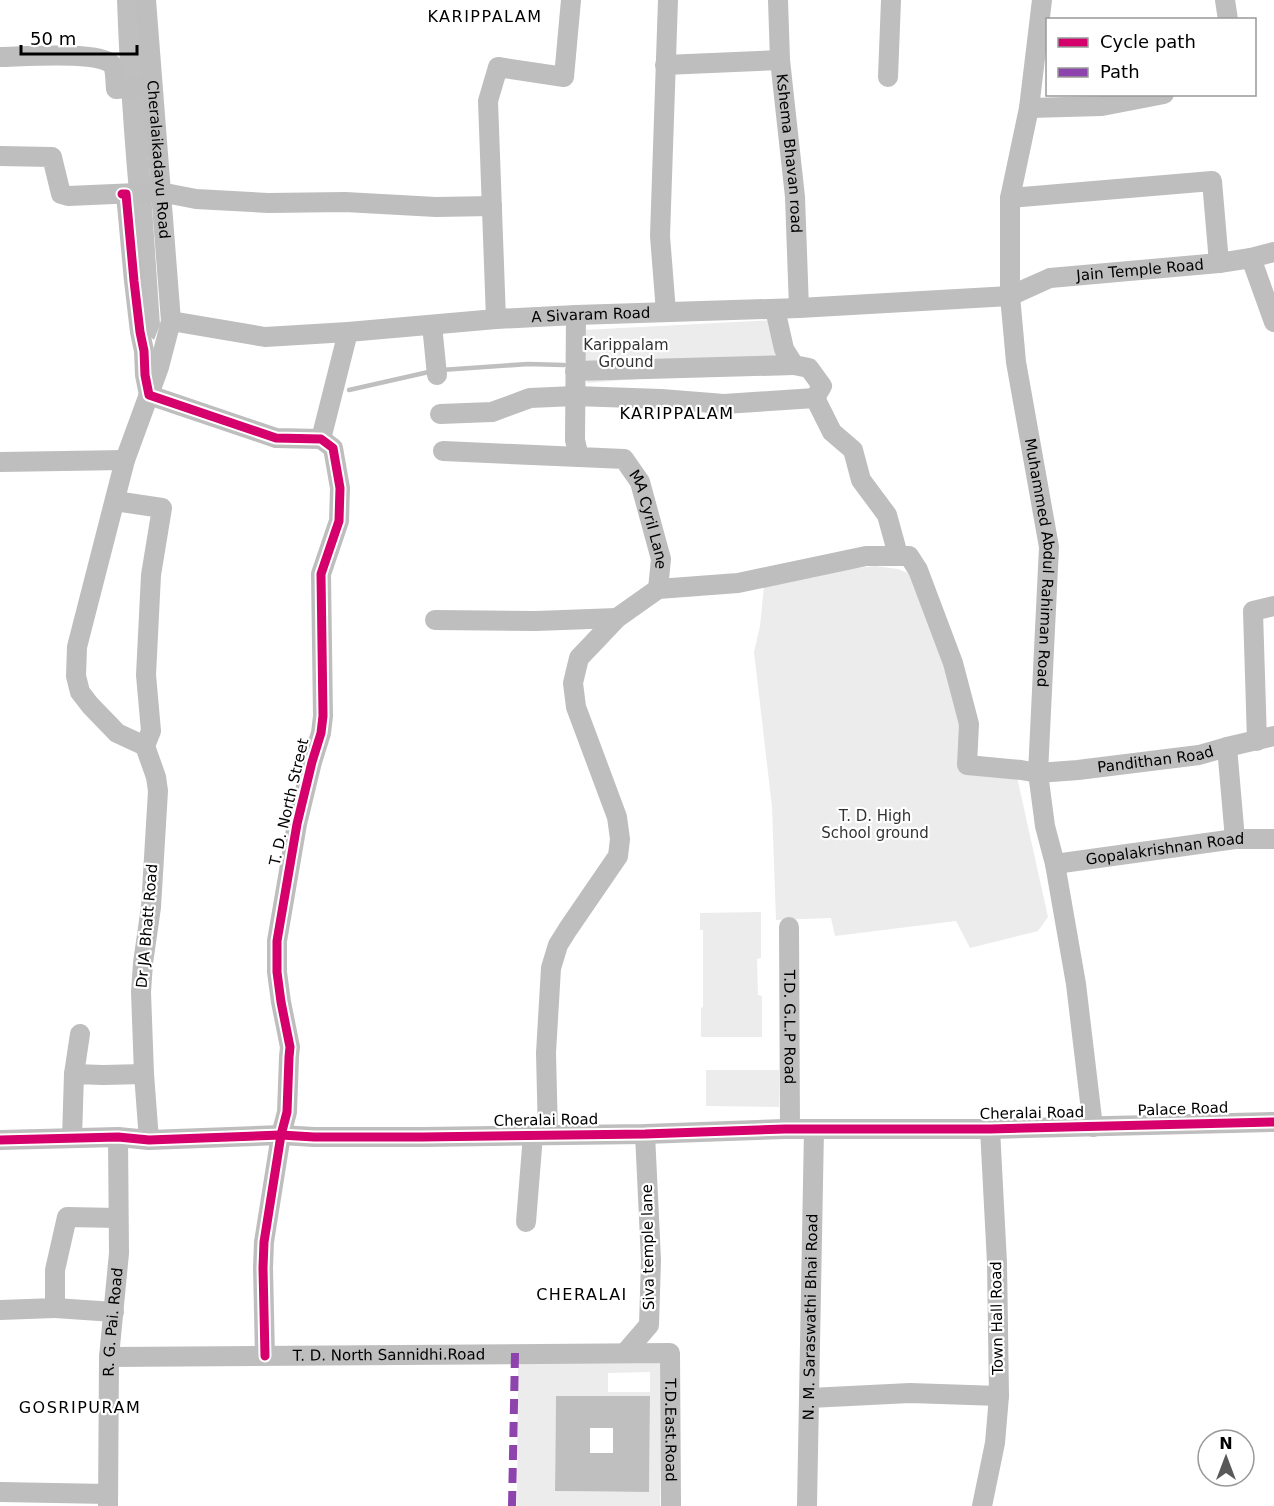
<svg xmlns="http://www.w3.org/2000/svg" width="1274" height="1506" font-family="'DejaVu Sans',sans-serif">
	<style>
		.green { fill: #ececec; fill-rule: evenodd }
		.water { fill: #bfbfbf; fill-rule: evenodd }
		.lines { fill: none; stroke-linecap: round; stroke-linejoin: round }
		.stream { stroke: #bfbfbf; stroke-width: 4.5 }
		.minor { stroke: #bebebe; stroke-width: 20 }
		.quiet { stroke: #8e44ad; stroke-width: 8; stroke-dasharray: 15 8; stroke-linecap: butt }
		.cycleway-casing { stroke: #fff; stroke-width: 13 }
		.cycleway { stroke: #d6006c; stroke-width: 9 }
		.labels { text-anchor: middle; stroke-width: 4.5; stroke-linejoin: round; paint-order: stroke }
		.street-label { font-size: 15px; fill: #000; stroke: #fff }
		.park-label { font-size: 15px; fill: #333; stroke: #fff }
		.neighbourhood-label { font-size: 16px; letter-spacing: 1.5px; fill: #000; stroke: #fff }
	</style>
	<rect width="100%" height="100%" fill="#fff"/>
	<g class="green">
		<path d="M775,320L777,368L587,383L583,330Z"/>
		<path d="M875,566L898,569L910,574L953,688L960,721V768L1017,777L1048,917L1038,931L970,948L956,921L835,936L831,918L776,920L772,807L754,652L760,626L764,586L801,574Z"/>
		<path d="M761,912V958L757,959L758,995L762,996V1037H701V1008L703,1007V930H700V913Z"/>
		<path d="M706,1070H779V1107L706,1106Z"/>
		<path d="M518,1358L661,1359L660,1506H517ZM650,1372V1392H608V1373ZM556,1396H650L649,1492L555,1491Z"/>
	</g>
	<g class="water">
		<path d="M117,0H138L160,325L154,340L144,331C130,221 121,111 117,0Z"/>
		<path d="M556,1396H650L649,1492L555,1491ZM590,1428H613V1453H590Z"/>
	</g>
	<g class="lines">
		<g class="stream">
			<path d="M441,370L528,364L564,365"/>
			<path d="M349,390L433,371"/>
		</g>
		<g class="minor">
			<path id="s1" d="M146,0L171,321L159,367L125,460L77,647L76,676L80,692L90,705L117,733L145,746L156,777L158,791L151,907L143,963L141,992L144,1074L149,1140"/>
			<path id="s2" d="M778,0L780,60L795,197L799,308"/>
			<path id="s3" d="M1042,0L1029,108L1010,198V296L1016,362L1049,547L1038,773L1045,826L1055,864L1076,984L1093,1127"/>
			<path d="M1225,0L1228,20"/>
			<path d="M0,57C19,57 105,50 113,66C116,72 115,82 116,89L152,86"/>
			<path d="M665,65L780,60"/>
			<path d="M888,77L891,0"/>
			<path d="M1029,108L1102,106L1164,94"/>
			<path d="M0,156L52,157L61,194L68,196L160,192L196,199L268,203L345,202L436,207L492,206"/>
			<path d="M126,194L134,281L140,332L144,351L145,375L149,395L276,438L321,439L333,448L340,488L339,521L321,574L323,716L321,733L312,762L297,824L277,941V972L281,1002L290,1047L289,1057L287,1112L281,1135L264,1242L263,1268L265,1356"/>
			<path d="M1010,198L1212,181L1219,263"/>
			<path d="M1251,258L1274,322"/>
			<path d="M775,309L784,349L794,365L809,368L822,386L815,398"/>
			<path d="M666,312L660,236L668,0"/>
			<path id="s4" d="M576,315L575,440L579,457L624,459L640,482L661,559L658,589"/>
			<path d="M496,319L488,101L498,67L564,77L571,0"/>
			<path id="s5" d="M171,321L265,337L348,332L496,319L576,315L799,308L1010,296L1050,278L1219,263L1251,258L1274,252"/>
			<path d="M432,325L437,375"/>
			<path d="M575,371L794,365"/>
			<path d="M440,414L492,412L530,398L575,396L661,399L724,404L815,398L832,432L853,450L861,480L887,515L898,555"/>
			<path d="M321,439L348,332"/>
			<path d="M443,451L579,457"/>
			<path d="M0,462L125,460"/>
			<path d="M115,501L162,508L151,575L146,675L151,731L145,746"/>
			<path id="s6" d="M658,589L738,583L866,556H909L918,570L953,663L969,724L967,765L1021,770L1038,773L1078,770L1199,755L1227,747L1274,736"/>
			<path d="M435,620L536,621L617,618"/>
			<path d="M1257,741L1253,611L1274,606"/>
			<path d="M1227,747L1235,839"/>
			<path id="s7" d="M1055,864L1235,839H1274"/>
			<path id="s8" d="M789,927L790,1129"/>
			<path d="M74,1074L80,1034"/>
			<path d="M548,1135L546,1053L551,968L558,945L568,929L618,856L620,839L617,817L576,707L573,683L579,658L617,618L658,589"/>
			<path d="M72,1138L74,1074L103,1075L144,1074"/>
			<path d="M0,1140L118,1137L149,1140L281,1135L314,1137H423L645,1134L785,1129H990L1274,1122"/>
			<path d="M526,1222L533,1135"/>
			<path d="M55,1308L114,1312"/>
			<path d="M0,1310L55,1308V1270L67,1217L118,1218"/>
			<path d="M625,1353L649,1325L651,1260L645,1134"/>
			<path id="s9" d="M109,1357L670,1353L671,1506"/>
			<path d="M810,1398L910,1393L999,1396"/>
			<path d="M0,1492L108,1494"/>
			<path id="s10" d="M108,1506L109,1357L119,1253L118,1137"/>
			<path id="s11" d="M807,1506L814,1129"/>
			<path d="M982,1506L995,1443L999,1396L997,1263L990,1129"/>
		</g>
		<path class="quiet" d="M512,1506L515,1353"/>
		<defs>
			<g id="cycleway">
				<path d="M122,194H126L134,281L140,332L144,351L145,375L149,395L276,438L321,439L333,448L340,488L339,521L321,574L323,716L321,733L312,762L297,824L277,941V972L281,1002L290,1047L289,1057L287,1112L281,1135L264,1242L263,1268L265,1356"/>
				<path d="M0,1140L118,1137L149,1140L281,1135L314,1137H423L645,1134L785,1129H990L1274,1122"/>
			</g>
		</defs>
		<use href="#cycleway" class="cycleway-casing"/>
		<use href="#cycleway" class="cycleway"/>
	</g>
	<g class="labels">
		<g class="street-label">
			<text dy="5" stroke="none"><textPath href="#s2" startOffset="154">Kshema Bhavan road</textPath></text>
			<text dy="5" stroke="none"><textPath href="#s1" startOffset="160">Cheralaikadavu Road</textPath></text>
			<text dy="5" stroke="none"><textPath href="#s5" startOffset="976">Jain Temple Road</textPath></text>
			<text dy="5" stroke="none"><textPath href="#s5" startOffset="422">A Sivaram Road</textPath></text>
			<text dy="5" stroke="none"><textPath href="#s4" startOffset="254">MA Cyril Lane</textPath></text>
			<text dy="5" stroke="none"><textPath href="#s3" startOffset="568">Muhammed Abdul Rahiman Road</textPath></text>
			<text dy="5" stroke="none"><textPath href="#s6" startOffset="664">Pandithan Road</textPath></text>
			<text transform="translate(289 802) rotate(-77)" y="5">T. D. North Street</text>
			<text dy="5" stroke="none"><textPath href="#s7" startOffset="111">Gopalakrishnan Road</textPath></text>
			<text transform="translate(147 926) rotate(-85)" y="5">Dr JA Bhatt Road</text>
			<text dy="5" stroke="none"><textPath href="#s8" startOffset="100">T.D. G.L.P Road</textPath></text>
			<text transform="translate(1183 1109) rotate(-2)" y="5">Palace Road</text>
			<text transform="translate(1032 1113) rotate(-1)" y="5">Cheralai Road</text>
			<text transform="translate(546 1120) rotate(-1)" y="5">Cheralai Road</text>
			<text transform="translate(648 1247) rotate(-91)" y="5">Siva temple lane</text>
			<text dy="5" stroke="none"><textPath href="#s11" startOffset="189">N. M. Saraswathi Bhai Road</textPath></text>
			<text transform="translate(997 1318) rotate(-91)" y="5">Town Hall Road</text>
			<text dy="5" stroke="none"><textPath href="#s10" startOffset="184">R. G. Pai. Road</textPath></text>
			<text dy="5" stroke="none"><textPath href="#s9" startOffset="280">T. D. North Sannidhi.Road</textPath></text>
			<text dy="5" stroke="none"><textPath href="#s9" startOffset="638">T.D.East.Road</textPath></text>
		</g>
		<g class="park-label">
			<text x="626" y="350">Karippalam<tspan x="626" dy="17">Ground</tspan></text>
			<text x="875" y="821">T. D. High<tspan x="875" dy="17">School ground</tspan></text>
		</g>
		<g class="neighbourhood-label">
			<text x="485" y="22">KARIPPALAM</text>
			<text x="677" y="419">KARIPPALAM</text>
			<text x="582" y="1300">CHERALAI</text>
			<text x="80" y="1413">GOSRIPURAM</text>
		</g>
	</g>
	<rect x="1046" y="18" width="210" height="78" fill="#ffffff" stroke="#999999" stroke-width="1.5"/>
	<rect x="1058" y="38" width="30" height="9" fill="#d6006c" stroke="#999999" stroke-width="1.5"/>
	<text x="1100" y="48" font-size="18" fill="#000000">Cycle path</text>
	<rect x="1058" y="68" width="30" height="9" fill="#8e44ad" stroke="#999999" stroke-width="1.5"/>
	<text x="1100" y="78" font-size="18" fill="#000000">Path</text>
	<g transform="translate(1226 1458)"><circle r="28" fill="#ffffff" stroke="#999999" stroke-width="1.5"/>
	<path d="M0-4.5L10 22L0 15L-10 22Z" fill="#595959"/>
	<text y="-9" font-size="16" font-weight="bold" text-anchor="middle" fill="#000000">N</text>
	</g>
	<path d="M21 45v9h116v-9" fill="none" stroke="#000000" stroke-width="3"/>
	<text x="30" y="45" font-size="18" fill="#000000" stroke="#ffffff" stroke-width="4.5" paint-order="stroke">50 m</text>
</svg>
